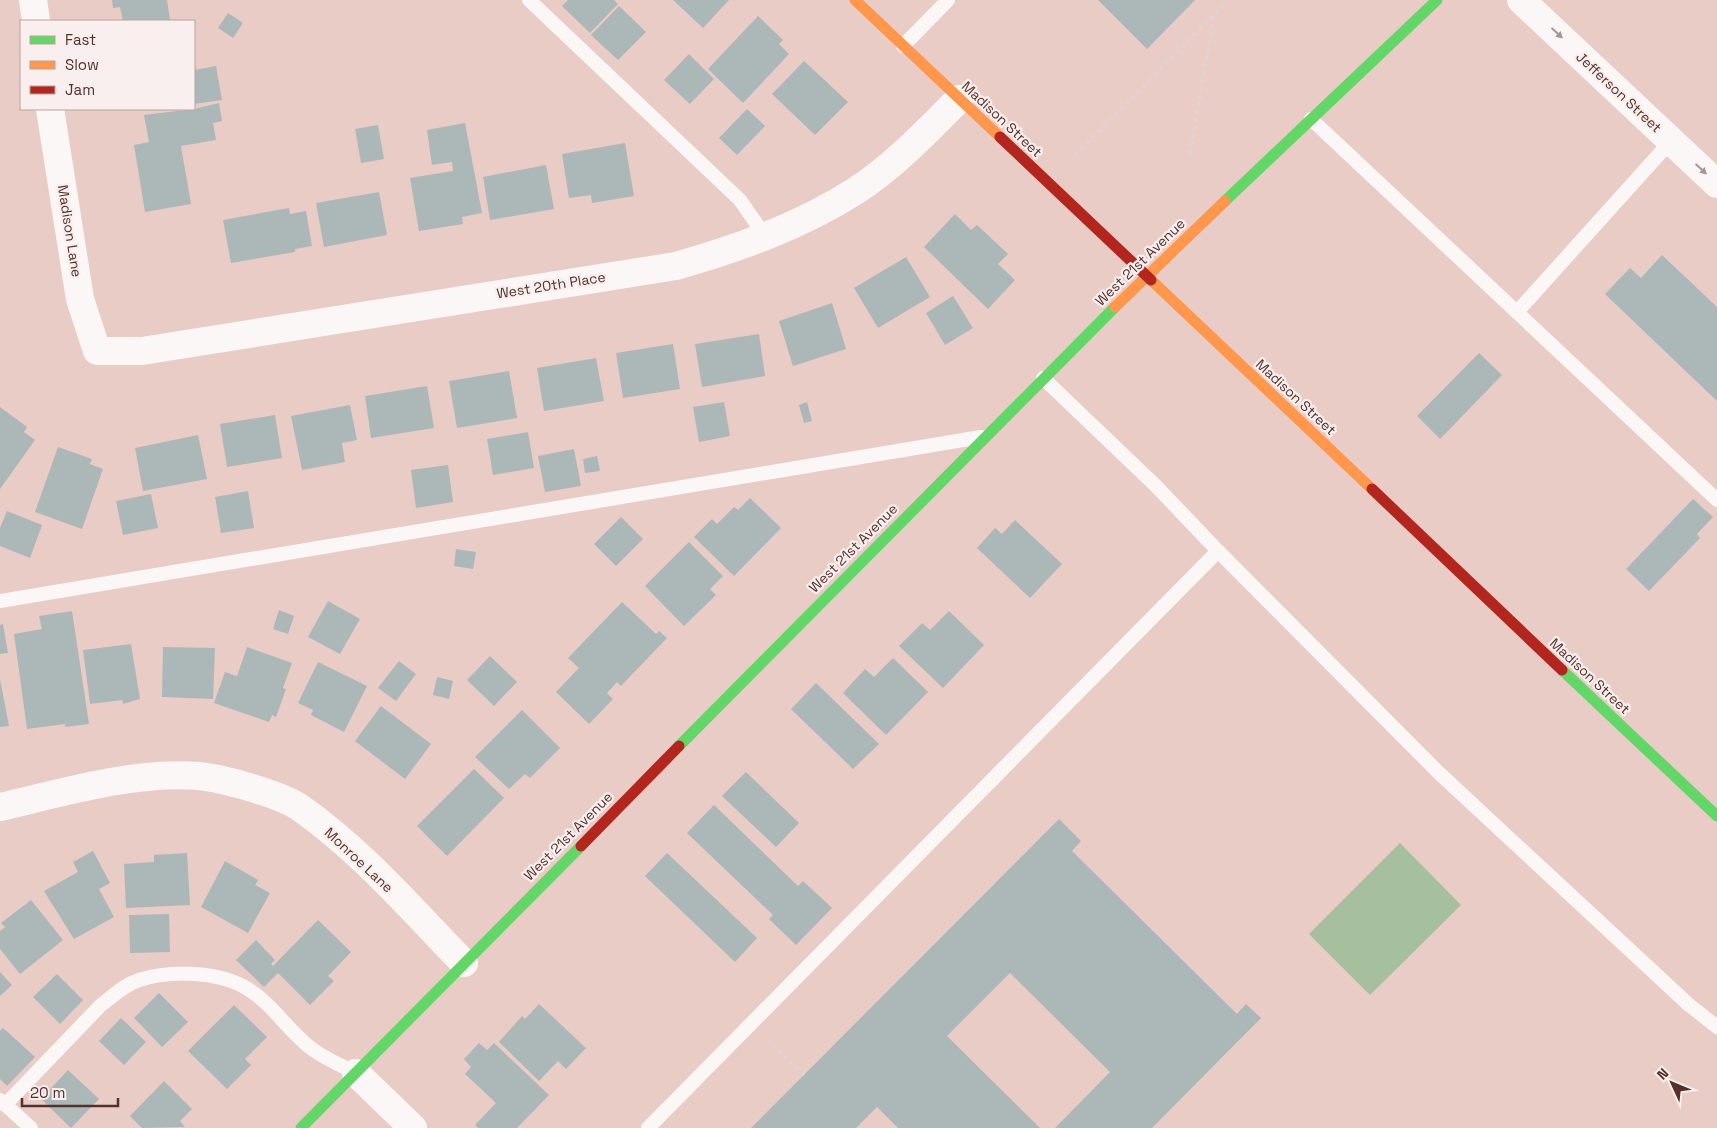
<svg xmlns="http://www.w3.org/2000/svg" width="1717" height="1128" font-family="'Space Grotesk',sans-serif">
	<style>
		.green { fill: #a6bf9e }
		.building { fill: #acb7b8 }
		.lines { fill: none; stroke-linecap: round; stroke-linejoin: round }
		.path { stroke: #dfd4d3; stroke-width: 3; stroke-dasharray: 4 4; stroke-linecap: butt }
		.lane { stroke: #fcf7f7; stroke-width: 14 }
		.street { stroke: #fcf7f7; stroke-width: 28 }
		.fast { stroke: #63d668; stroke-width: 11 }
		.slow { stroke: #ff974d; stroke-width: 11 }
		.jam { stroke: #b3261e; stroke-width: 11 }
		.oneway { fill: #a89491 }
		.labels { text-anchor: middle; stroke-width: 4.5; stroke-linejoin: round; paint-order: stroke }
		.street-label { font-size: 14px; fill: #54302b; stroke: #f9efee }
	</style>
	<rect width="100%" height="100%" fill="#eaccc7"/>
	<path class="green" d="M1400,843L1461,905L1370,995L1309,934Z"/>
	<g class="building">
		<path d="M112,0H167L170,20L123,21L120,7L113,8Z"/>
		<path d="M568,0H614L618,4L590,33L562,6Z"/>
		<path d="M673,0H729L703,28Z"/>
		<path d="M1098,0H1195L1147,49Z"/>
		<path d="M619,6L646,32L618,60L591,35Z"/>
		<path d="M228,13L243,23L233,38L218,28Z"/>
		<path d="M758,16L783,40L779,44L789,54L743,103L708,69Z"/>
		<path d="M689,54L714,79L690,104L664,80Z"/>
		<path d="M804,61L848,102L815,135L772,94Z"/>
		<path d="M216,66L222,100L194,104V70Z"/>
		<path d="M219,103L222,121L213,123L216,140L181,146L191,204L145,212L134,145L149,142L144,115L194,109Z"/>
		<path d="M747,109L765,126L737,155L719,138Z"/>
		<path d="M465,123L482,213L462,217L463,224L419,231L410,178L453,171L452,162L432,165L427,130Z"/>
		<path d="M378,125L384,159L361,163L355,129Z"/>
		<path d="M625,143L634,196L592,203L591,195L569,198L562,154Z"/>
		<path d="M546,165L554,209L490,220L483,177Z"/>
		<path d="M379,192L387,235L324,247L316,203Z"/>
		<path d="M289,208L290,214L306,211L312,246L295,249V252L231,263L223,220Z"/>
		<path d="M955,214L971,230L977,225L1008,254L998,264L1015,280L988,309L924,247Z"/>
		<path d="M1662,255L1717,307V401L1605,294L1630,268L1641,278Z"/>
		<path d="M906,257L930,297L878,328L854,288Z"/>
		<path d="M953,296L973,328L945,345L926,313Z"/>
		<path d="M832,303L846,349L793,366L779,321Z"/>
		<path d="M759,334L765,376L702,387L695,344Z"/>
		<path d="M673,344L680,389L623,398L616,353Z"/>
		<path d="M1479,353L1502,375L1440,439L1417,416Z"/>
		<path d="M596,358L604,401L544,411L537,368Z"/>
		<path d="M509,371L517,418L457,428L449,381Z"/>
		<path d="M427,386L434,428L371,438L365,396Z"/>
		<path d="M724,402L730,436L699,442L693,407Z"/>
		<path d="M807,402L812,421L804,423L799,405Z"/>
		<path d="M350,405L357,440L342,443L345,462L302,470L291,416Z"/>
		<path d="M0,407L27,427L24,432L35,440L0,489Z"/>
		<path d="M275,415L282,458L227,467L220,424Z"/>
		<path d="M528,432L534,468L493,475L487,439Z"/>
		<path d="M198,435L207,479L143,491L135,448Z"/>
		<path d="M58,447L92,459L90,464L103,469L82,529L35,512Z"/>
		<path d="M574,449L581,486L545,492L538,456Z"/>
		<path d="M597,456L600,471L585,473L583,459Z"/>
		<path d="M448,465L453,502L416,508L411,470Z"/>
		<path d="M248,491L254,528L221,533L215,497Z"/>
		<path d="M151,494L158,528L123,535L116,501Z"/>
		<path d="M750,498L781,528L734,576L694,537L712,519L717,524L734,507L738,510Z"/>
		<path d="M1693,499L1713,517L1697,534L1700,538L1649,591L1626,569Z"/>
		<path d="M7,511L42,525L30,558L0,546V528Z"/>
		<path d="M621,517L643,539L616,566L594,544Z"/>
		<path d="M1015,520L1062,564L1030,598L977,548L995,528L1002,534Z"/>
		<path d="M689,542L723,576L710,589L716,595L684,626L645,586Z"/>
		<path d="M456,549L476,552L473,569L454,566Z"/>
		<path d="M328,601L360,619L340,654L308,637Z"/>
		<path d="M622,602L656,634L659,631L667,638L621,686L617,682L607,693L613,699L589,724L556,692L579,668L568,658Z"/>
		<path d="M279,610L294,616L288,634L273,629Z"/>
		<path d="M72,611L89,724L65,727V724L27,729L14,634L42,629L39,616Z"/>
		<path d="M949,611L984,645L943,688L899,646L922,623L930,630Z"/>
		<path d="M3,624L8,653L0,654V625Z"/>
		<path d="M131,644L140,699L123,704L122,700L90,704L83,650Z"/>
		<path d="M163,647L215,648L213,699L162,697Z"/>
		<path d="M247,647L292,663L283,688L286,689L276,717L272,715L269,722L214,703L225,672L237,676Z"/>
		<path d="M490,656L517,682L494,706L467,680Z"/>
		<path d="M893,658L928,692L886,735L843,693L865,669L874,677Z"/>
		<path d="M399,661L416,674L396,701L378,688Z"/>
		<path d="M318,662L367,686L344,732L311,715L313,710L298,703Z"/>
		<path d="M437,677L453,681L449,699L433,695Z"/>
		<path d="M0,679L9,726L0,727Z"/>
		<path d="M816,683L879,744L853,769L791,709Z"/>
		<path d="M381,706L431,744L405,779L355,741Z"/>
		<path d="M522,710L560,748L530,778L525,774L509,789L475,757Z"/>
		<path d="M474,769L504,798L447,856L417,826Z"/>
		<path d="M746,772L799,823L776,847L722,796Z"/>
		<path d="M714,805L798,886L803,881L832,908L796,945L769,919L773,915L687,833Z"/>
		<path d="M1059,819L1081,841L1072,851L1237,1014L1246,1004L1261,1018L1152,1128H1055L1110,1072L1010,973L947,1036L1040,1128H898L877,1107L856,1128H751Z"/>
		<path d="M93,851L110,883L99,889L114,917L74,939L44,891L78,872L73,862Z"/>
		<path d="M187,853L190,905L126,908L124,864L154,862V855Z"/>
		<path d="M667,853L757,938L735,962L645,876Z"/>
		<path d="M225,861L258,880L255,885L270,893L248,933L201,907Z"/>
		<path d="M31,900L63,940L20,974L0,949V931L5,927L1,923Z"/>
		<path d="M169,914L170,952L130,953L129,915Z"/>
		<path d="M318,920L351,952L328,976L334,981L310,1005L278,973L264,987L236,960L256,940L275,960L271,964L273,966Z"/>
		<path d="M0,972L12,985L0,996Z"/>
		<path d="M57,974L83,1000L60,1024L33,997Z"/>
		<path d="M159,993L188,1022L162,1047L134,1018Z"/>
		<path d="M539,1004L586,1048L566,1069L558,1061L539,1081L499,1042L522,1016L525,1019Z"/>
		<path d="M234,1005L267,1037L245,1059L251,1065L227,1089L188,1051Z"/>
		<path d="M121,1018L146,1042L124,1065L99,1041Z"/>
		<path d="M3,1028L35,1057L7,1086L0,1079V1031Z"/>
		<path d="M479,1043L487,1050L494,1043L549,1095L517,1128H478L475,1125L496,1103L465,1074L471,1067L464,1059Z"/>
		<path d="M68,1070L99,1099L71,1128L41,1099Z"/>
		<path d="M164,1081L192,1109L180,1121L185,1127L142,1128L130,1116Z"/>
	</g>
	<g class="lines">
		<g class="path">
			<path d="M1190,154L1214,15"/>
			<path d="M1075,155L1228,0"/>
			<path d="M767,1039L804,1075"/>
		</g>
		<g class="lane">
			<path d="M529,0L740,200L765,236"/>
			<path d="M903,46L948,0"/>
			<path d="M1311,119L1717,500"/>
			<path d="M1517,312L1671,141"/>
			<path d="M1218,551L1439,773L1688,1004L1717,1027"/>
			<path d="M0,601L981,437"/>
			<path d="M0,1100L31,1128"/>
			<path d="M5,1105L101,1005C113,996 124,985 139,980C171,970 219,971 248,989C274,1005 290,1034 315,1051C328,1060 342,1066 356,1073"/>
			<path d="M648,1128L1218,551L1156,486L1043,378"/>
		</g>
		<g class="street">
			<path d="M33,0L36,21"/>
			<path d="M1521,0L1717,184"/>
			<path d="M50,109L80,299L97,351H142L676,266C739,248 801,226 857,190C895,165 927,131 959,99"/>
			<path d="M0,807C61,793 135,771 198,776C222,778 279,794 299,807C361,850 412,910 464,963"/>
			<path d="M356,1073L413,1128"/>
		</g>
		<g class="fast">
			<path d="M1225,201L1437,0"/>
			<path d="M1562,670L1717,816"/>
			<path d="M679,746L1115,307"/>
			<path d="M301,1128L581,846"/>
		</g>
		<g class="slow">
			<path d="M855,0L1000,137"/>
			<path d="M1151,280L1372,489"/>
			<path d="M1115,307L1225,201"/>
		</g>
		<g class="jam">
			<path d="M1000,137L1151,280"/>
			<path d="M1372,489L1562,670"/>
			<path d="M581,846L679,746"/>
		</g>
	</g>
	<defs><path id="oneway-solid" d="M-6-.8H1V-3.2L6.5 0L1 3.2V.8H-6Z" transform="scale(1.25)"/></defs>
	<g class="oneway">
		<use href="#oneway-solid" transform="translate(1557 33) rotate(43)"/>
		<use href="#oneway-solid" transform="translate(1701 169) rotate(43)"/>
	</g>
	<g class="labels">
		<g class="street-label">
			<text transform="translate(1619 92) rotate(43)" y="5">Jefferson Street</text>
			<text transform="translate(1002 119) rotate(43)" y="5">Madison Street</text>
			<text transform="translate(70 231) rotate(81)" y="5">Madison Lane</text>
			<text transform="translate(1140 262) rotate(-44)" y="5">West 21st Avenue</text>
			<text transform="translate(551 285) rotate(-9)" y="5">West 20th Place</text>
			<text transform="translate(1296 397) rotate(43)" y="5">Madison Street</text>
			<text transform="translate(853 548) rotate(-45)" y="5">West 21st Avenue</text>
			<text transform="translate(1590 676) rotate(43)" y="5">Madison Street</text>
			<text transform="translate(568 836) rotate(-45)" y="5">West 21st Avenue</text>
			<text transform="translate(359 860) rotate(43)" y="5">Monroe Lane</text>
		</g>
	</g>
	<rect x="20" y="20" width="175" height="90" fill="#f9efee" stroke="#b7a3a0"/>
	<rect x="30" y="36" width="25" height="8" fill="#63d668" stroke="#b7a3a0"/>
	<text x="65" y="45" font-size="15" fill="#54302b">Fast</text>
	<rect x="30" y="61" width="25" height="8" fill="#ff974d" stroke="#b7a3a0"/>
	<text x="65" y="70" font-size="15" fill="#54302b">Slow</text>
	<rect x="30" y="86" width="25" height="8" fill="#b3261e" stroke="#b7a3a0"/>
	<text x="65" y="95" font-size="15" fill="#54302b">Jam</text>
	<g transform="translate(1672 1083) rotate(314)" stroke="#f9efee" stroke-width="4" paint-order="stroke">
	<path d="M0-4L9 19L0 12L-9 19Z" fill="#54302b"/>
	<text y="-8" font-size="14" font-weight="bold" text-anchor="middle" fill="#54302b">N</text>
	</g>
	<path d="M22 1098v8h96v-8" fill="none" stroke="#54302b" stroke-width="2.5"/>
	<text x="30" y="1098" font-size="15" fill="#54302b" stroke="#f9efee" stroke-width="4" paint-order="stroke">20 m</text>
</svg>
